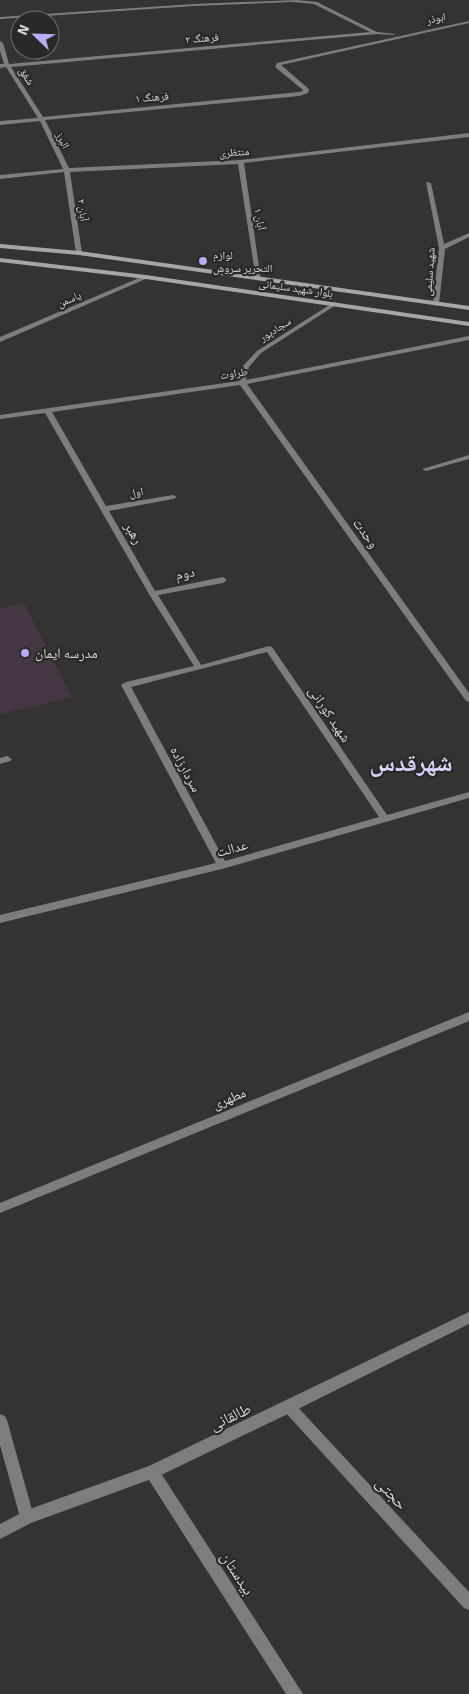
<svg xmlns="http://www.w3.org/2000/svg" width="469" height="1694" font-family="Signika,'Noto Naskh Arabic',sans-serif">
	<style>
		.education { fill: #443643 }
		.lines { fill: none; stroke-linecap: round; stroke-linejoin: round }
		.minor { fill: #7e7c7d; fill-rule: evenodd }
		.tertiary { fill: #7e7c7d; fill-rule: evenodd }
		.secondary { fill: #a8a5a6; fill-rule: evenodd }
		.poi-dot { fill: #b9abf7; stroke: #2b2927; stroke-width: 2 }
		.labels { text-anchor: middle; stroke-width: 4.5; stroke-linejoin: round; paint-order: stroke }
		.far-street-label { font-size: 11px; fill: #d8d7d6; stroke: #2b2927 }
		.far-poi-label { font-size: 11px; fill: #d8d7d6; stroke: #2b2927; text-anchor: start }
		.street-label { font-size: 14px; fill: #d8d7d6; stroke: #2b2927 }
		.poi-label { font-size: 14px; fill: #d8d7d6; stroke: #2b2927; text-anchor: start }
		.near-street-label { font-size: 16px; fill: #d8d7d6; stroke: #2b2927 }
		.town-label { font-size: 24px; font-weight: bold; fill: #d9d2fd; stroke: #2b2927 }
	</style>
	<rect width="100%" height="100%" fill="#353331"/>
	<path class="education" d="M24,603L72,697L0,714V608Z"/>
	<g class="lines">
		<g class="minor">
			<path d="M297,0L317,2L377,32L395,34L393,35L377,34L11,67L43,117L299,92L303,91V90L275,67L277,63L469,21V23L281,65L309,89L308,93L299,96L45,120L69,168L241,160L469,133V137L244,163L261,280L256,279L238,164L70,172L82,253L79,255L76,253L64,172L0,179V175L63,169L40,121L0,125V121L38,118L6,67L0,68V64H4L0,51V41L3,43L9,64L370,32L314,4L292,2L194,6L0,19V17L194,4Z"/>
			<path d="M426,182L431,183L444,244L469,233V237L445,249L439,304L436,306L433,304L439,248Z"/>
			<path d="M146,275L148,276V278L0,342V337Z"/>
			<path d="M334,302L336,303V305L261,353L249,367L246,380L469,336V340L247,384L469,693V702L466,701L240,385L52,412L106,506L173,495L177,497L173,499L109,511L155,591L223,577L227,580L223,583L158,595L201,665L269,646L272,647L387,815L469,792V798L222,869L0,923V915L216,863L121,685L126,682L194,666L149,594L45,413L0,419V415L239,381L242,367L257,351ZM267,652L379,817L225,861L131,687Z"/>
			<path d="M469,455V459L426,471L422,469Z"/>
			<path d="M7,756L12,759L10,761L0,764V758Z"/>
			<path d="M469,1012V1021L0,1213V1203Z"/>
			<path d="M289,1401L294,1403L469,1592V1610L464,1608L284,1411L282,1407L284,1403Z"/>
			<path d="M0,1414L5,1416L7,1420L34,1517L32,1522L27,1524L22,1522L20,1517L0,1445Z"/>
			<path d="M152,1465L157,1467L303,1694H286L147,1477L145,1472L147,1467Z"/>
		</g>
		<path class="tertiary" d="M469,1312V1324L294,1411L157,1477L31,1523L0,1539V1524L27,1510L149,1466Z"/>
		<g class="secondary">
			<path d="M0,244L79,251L469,306V310L79,255L0,248Z"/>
			<path d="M0,258L146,275L469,322V326L146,279L0,262Z"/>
		</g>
	</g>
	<g class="poi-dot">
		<circle cx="203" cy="261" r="5"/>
		<circle cx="25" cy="653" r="5"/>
	</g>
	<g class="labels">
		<g class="far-street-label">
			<text transform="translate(436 18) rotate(-12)" y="4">ابوذر</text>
			<text transform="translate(202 38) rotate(-5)" y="4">فرهنگ ۲</text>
			<text transform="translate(27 76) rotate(57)" y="4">شفق</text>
			<text transform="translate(152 97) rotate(-5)" y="4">فرهنگ ۱</text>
			<text transform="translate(63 140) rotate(64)" y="4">البرز</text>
			<text transform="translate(234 152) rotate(-4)" y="4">منتظری</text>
			<text transform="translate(83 210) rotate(82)" y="4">آبان ۲</text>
			<text transform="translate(260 219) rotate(81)" y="4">آبان ۱</text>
			<text transform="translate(429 272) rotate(-86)" y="4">شهید سلیمی</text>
			<text transform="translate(296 288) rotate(8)" y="4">بلوار شهید سلیمانی</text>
			<text transform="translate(69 299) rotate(-23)" y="4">یاسمن</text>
			<text transform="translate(275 329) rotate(-32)" y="4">سجادپور</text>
			<text transform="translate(234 373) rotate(-9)" y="4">طراوت</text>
			<text transform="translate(136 492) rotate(-10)" y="4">اول</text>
		</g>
		<g class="far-poi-label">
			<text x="213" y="259">لوازم<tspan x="213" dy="13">التحریر سروش</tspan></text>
		</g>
		<g class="street-label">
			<text transform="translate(134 533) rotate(60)" y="5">رهبر</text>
			<text transform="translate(366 533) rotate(54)" y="5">وحدت</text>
			<text transform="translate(185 573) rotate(-11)" y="5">دوم</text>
			<text transform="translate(330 714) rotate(56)" y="5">شهید کورانی</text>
			<text transform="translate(186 769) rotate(62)" y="5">سردارزاده</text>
			<text transform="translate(232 848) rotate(-15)" y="5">عدالت</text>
			<text transform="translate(229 1098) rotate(-22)" y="5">مطهری</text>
		</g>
		<g class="poi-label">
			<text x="35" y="658">مدرسه ایمان</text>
		</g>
		<g class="near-street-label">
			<text transform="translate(230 1416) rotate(-25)" y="6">طالقانی</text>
			<text transform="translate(392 1493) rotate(47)" y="6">حجتی</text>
			<text transform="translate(238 1573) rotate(57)" y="6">بیدستان</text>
		</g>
		<g class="town-label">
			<text x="411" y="771">شهرقدس</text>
		</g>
	</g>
	<g transform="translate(35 35) rotate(293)"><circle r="24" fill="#2b2927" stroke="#706f6d"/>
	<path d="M0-4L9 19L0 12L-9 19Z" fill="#b9abf7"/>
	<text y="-8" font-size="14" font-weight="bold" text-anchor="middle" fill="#d8d7d6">N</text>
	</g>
</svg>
